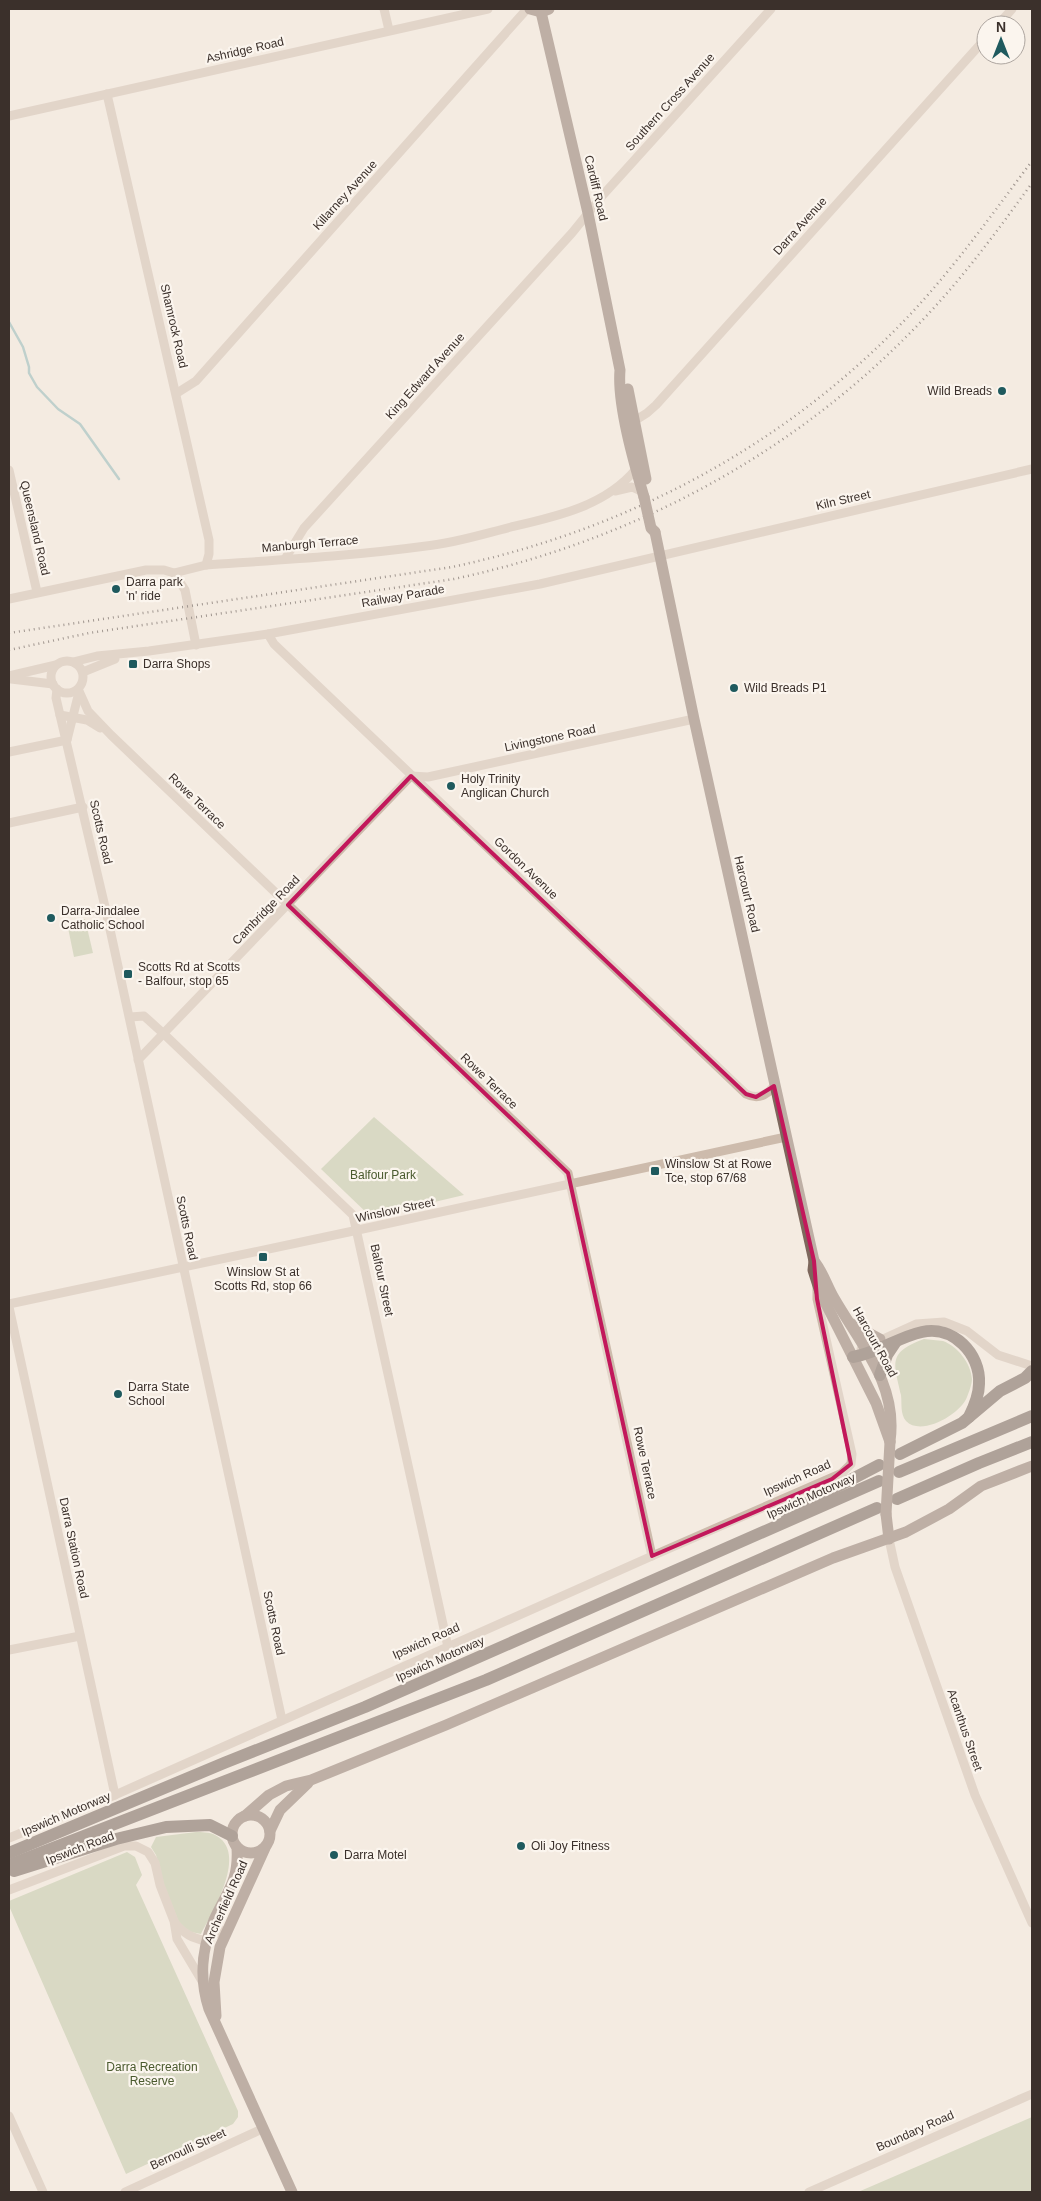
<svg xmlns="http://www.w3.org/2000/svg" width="1041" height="2201" font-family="Arial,sans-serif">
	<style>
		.green { fill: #b8c4a0 }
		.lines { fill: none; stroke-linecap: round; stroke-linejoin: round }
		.stream { stroke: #7fb0b2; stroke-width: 2.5 }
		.minor { stroke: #cdbbac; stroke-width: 9 }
		.major { stroke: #7d675c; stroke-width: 11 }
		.highway { stroke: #5c4a42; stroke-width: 12 }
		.rail { stroke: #3b302b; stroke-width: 2.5; stroke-dasharray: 1 4; stroke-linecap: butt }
		.major-bridge { stroke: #7d675c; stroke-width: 11 }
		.marked { fill: none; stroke: #c2185b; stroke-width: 4; stroke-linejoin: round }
		.poi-dot { fill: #1f5a5e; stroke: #fbf5ee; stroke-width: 2 }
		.labels { text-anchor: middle; stroke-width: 4.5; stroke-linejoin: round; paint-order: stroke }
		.street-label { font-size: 12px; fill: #3b302b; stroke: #fbf5ee }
		.poi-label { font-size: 12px; fill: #3b302b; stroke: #fbf5ee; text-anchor: start }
		.park-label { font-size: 12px; fill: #4a5a2e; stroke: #fbf5ee }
	</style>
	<rect width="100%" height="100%" fill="#f4ebe1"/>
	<g class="green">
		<path d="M85,919L93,953L74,957L67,923Z"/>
		<path d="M374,1117L464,1195L371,1217L321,1169Z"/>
		<path d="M924,1339C930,1340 937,1340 943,1341C957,1346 971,1363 972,1379C972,1384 969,1392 967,1397C961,1414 921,1437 906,1421C900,1414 902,1403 901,1395C894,1362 887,1353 924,1339Z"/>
		<path d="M196,1832C201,1832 210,1832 215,1835C249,1852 213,1911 201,1934L191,1932L180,1925L164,1886L156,1855L151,1847L156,1837Z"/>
		<path d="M127,1852L135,1857L142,1875L136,1885L238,2111V2117L233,2124L126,2174L9,1906V1901Z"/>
		<path d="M1032,2117V2192H858Z"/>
	</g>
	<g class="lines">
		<path class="stream" d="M9,322L23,347L29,367V373L37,387L58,409L80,424L119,479"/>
		<g class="minor">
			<path d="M384,9L389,30"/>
			<path d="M998,25L1012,9"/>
			<path d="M107,94L209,540V554L206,565"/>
			<path d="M9,116L488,9"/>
			<path d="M177,393L196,381L527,9"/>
			<path d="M631,423L647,413L656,405L986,38"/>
			<path d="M9,470L37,592"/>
			<path d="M615,491L632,487L643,492"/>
			<path d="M285,559L304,528L572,233L602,196L771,9"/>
			<path d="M174,573L185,590L196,645"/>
			<path d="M9,599L146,570H164L174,573L206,565C279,560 353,556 426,546C455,543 483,534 511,527C555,517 606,506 636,469"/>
			<path d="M268,634L274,644L746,1094C758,1100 767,1095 774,1086"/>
			<circle cx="67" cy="677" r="16"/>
			<path d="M73,662L97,656L149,651L268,634L540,584L1032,469"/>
			<path d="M83,672L115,659"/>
			<path d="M9,676L56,665"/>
			<path d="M11,679L53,684"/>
			<path d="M57,689L56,698L106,911L282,1720"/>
			<path d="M79,691L88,711L111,735L568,1173L652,1556"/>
			<path d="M60,715L87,720L100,728"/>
			<path d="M67,740L79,692"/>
			<path d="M9,752L67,740"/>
			<path d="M9,823L83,807"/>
			<path d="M130,1017L144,1016L165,1035L353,1215L448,1647"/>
			<path d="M138,1060L411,776L428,777L694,719"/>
			<path d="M9,1304L358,1230L786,1137"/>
			<path d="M9,1307L115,1795"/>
			<path d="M861,1349L916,1324L944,1322L967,1331L998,1355L1032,1366"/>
			<path d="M889,1539L895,1567L975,1795L1032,1923"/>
			<path d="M9,1650L80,1636"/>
			<path d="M9,1838L115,1795L652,1556L842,1473L851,1464L852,1454L817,1299V1286"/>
			<path d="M9,1890L124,1846H136L148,1852L155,1863L160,1885L174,1921L177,1939L202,1981"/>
			<path d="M175,1923C184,1934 192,1938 206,1941L217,1933L226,1930"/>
			<path d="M9,2116L43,2192"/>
			<path d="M125,2192L262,2129"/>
			<path d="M809,2192L1032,2094"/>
		</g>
		<g class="major">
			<path d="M530,9L541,12L549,9"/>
			<path d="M541,12L588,213L620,370C617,404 634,463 644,497"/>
			<path d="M628,389L646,479"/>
			<path d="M655,532L694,719L814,1261L813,1270L820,1292L876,1403L890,1442"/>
			<path d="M814,1261C823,1272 827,1286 834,1298C861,1345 898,1384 890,1441"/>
			<path d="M850,1323L880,1339"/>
			<path d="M886,1514L889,1539"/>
			<circle cx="251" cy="1834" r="19"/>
			<path d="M245,1816L269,1795L286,1786L311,1780L446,1725L833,1558L906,1532L949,1509L981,1486L1032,1466"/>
			<path d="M270,1831L280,1810L308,1783"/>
			<path d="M237,1848C239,1882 227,1891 214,1920C201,1950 199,1978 209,2009L292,2192"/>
			<path d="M216,2016L214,1982L220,1947L265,1848"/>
		</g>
		<g class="highway">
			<path d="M853,1357C878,1353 898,1337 922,1332C953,1325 981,1354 979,1384C979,1396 974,1407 969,1417"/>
			<path d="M880,1375L887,1355L895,1343"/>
			<path d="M900,1454L962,1423L1000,1391L1025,1378L1032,1371"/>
			<path d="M899,1472L1032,1416"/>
			<path d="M897,1499L979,1463L1032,1442"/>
			<path d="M787,1517L791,1511L879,1465"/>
			<path d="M9,1853L224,1763L365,1707L879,1481"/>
			<path d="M9,1865L486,1680L877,1508"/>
			<path d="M14,1871L116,1839L166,1827L210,1825L232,1836"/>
		</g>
		<g class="rail">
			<path d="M9,633L452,567C622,531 778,450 900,325C949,275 990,217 1032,161"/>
			<path d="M9,650L89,633L454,579C637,540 804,449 931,311C968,271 1000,227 1032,183"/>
		</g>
		<g class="major-bridge">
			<path d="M644,497L651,528L655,532"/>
			<path d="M886,1514L890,1442"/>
		</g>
	</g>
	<path d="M0 0H1041V2201H0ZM411,776L746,1094L756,1097L774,1086L814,1261L817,1299L851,1464L832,1479L652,1556L568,1173L288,905Z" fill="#f4ebe1" fill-opacity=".55" fill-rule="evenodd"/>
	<path class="marked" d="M411,776L746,1094L756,1097L774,1086L814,1261L817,1299L851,1464L832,1479L652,1556L568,1173L288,905Z"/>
	<g class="poi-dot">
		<circle cx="1002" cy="391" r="5"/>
		<circle cx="116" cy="589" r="5"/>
		<rect x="128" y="659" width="10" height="10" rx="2.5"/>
		<circle cx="734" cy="688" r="5"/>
		<circle cx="451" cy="786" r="5"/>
		<circle cx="51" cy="918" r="5"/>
		<rect x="123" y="969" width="10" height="10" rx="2.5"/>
		<rect x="650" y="1166" width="10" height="10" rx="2.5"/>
		<rect x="258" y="1252" width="10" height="10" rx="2.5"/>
		<circle cx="118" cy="1394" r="5"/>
		<circle cx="521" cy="1846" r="5"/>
		<circle cx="334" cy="1855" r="5"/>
	</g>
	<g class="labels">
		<g class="street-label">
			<text transform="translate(245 50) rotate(-13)" y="4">Ashridge Road</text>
			<text transform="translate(670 102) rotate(-48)" y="4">Southern Cross Avenue</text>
			<text transform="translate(596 188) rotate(77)" y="4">Cardiff Road</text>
			<text transform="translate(345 195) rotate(-48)" y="4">Killarney Avenue</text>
			<text transform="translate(800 226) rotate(-48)" y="4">Darra Avenue</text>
			<text transform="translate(174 326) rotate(77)" y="4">Shamrock Road</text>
			<text transform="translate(425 376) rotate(-48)" y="4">King Edward Avenue</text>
			<text transform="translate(843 500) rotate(-13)" y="4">Kiln Street</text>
			<text transform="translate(35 528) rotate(77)" y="4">Queensland Road</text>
			<text transform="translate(310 544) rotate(-5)" y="4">Manburgh Terrace</text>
			<text transform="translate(403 596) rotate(-10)" y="4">Railway Parade</text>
			<text transform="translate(550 738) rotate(-12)" y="4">Livingstone Road</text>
			<text transform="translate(197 801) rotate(44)" y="4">Rowe Terrace</text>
			<text transform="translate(101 832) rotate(77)" y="4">Scotts Road</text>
			<text transform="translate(526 868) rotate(44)" y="4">Gordon Avenue</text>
			<text transform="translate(747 894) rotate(77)" y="4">Harcourt Road</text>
			<text transform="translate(266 910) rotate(-46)" y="4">Cambridge Road</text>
			<text transform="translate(489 1081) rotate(44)" y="4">Rowe Terrace</text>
			<text transform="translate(395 1210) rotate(-12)" y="4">Winslow Street</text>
			<text transform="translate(187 1228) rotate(78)" y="4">Scotts Road</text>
			<text transform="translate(382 1280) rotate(78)" y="4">Balfour Street</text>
			<text transform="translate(875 1342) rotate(61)" y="4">Harcourt Road</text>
			<text transform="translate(645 1463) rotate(78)" y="4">Rowe Terrace</text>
			<text transform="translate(797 1478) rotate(-24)" y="4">Ipswich Road</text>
			<text transform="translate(811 1496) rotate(-24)" y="4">Ipswich Motorway</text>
			<text transform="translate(74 1548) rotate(78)" y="4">Darra Station Road</text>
			<text transform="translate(274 1623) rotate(78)" y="4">Scotts Road</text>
			<text transform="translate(426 1641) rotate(-24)" y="4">Ipswich Road</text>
			<text transform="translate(440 1659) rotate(-24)" y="4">Ipswich Motorway</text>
			<text transform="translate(965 1730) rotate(71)" y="4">Acanthus Street</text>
			<text transform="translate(66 1814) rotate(-23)" y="4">Ipswich Motorway</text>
			<text transform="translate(80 1848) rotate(-21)" y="4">Ipswich Road</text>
			<text transform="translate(226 1902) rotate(-66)" y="4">Archerfield Road</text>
			<text transform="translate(915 2131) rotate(-24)" y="4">Boundary Road</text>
			<text transform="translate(188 2149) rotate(-25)" y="4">Bernoulli Street</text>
		</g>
		<g class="poi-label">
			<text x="992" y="395" text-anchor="end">Wild Breads</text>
			<text x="126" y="586">Darra park<tspan x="126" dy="14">'n' ride</tspan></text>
			<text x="143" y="668">Darra Shops</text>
			<text x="744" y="692">Wild Breads P1</text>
			<text x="461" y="783">Holy Trinity<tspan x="461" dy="14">Anglican Church</tspan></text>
			<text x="61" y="915">Darra-Jindalee<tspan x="61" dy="14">Catholic School</tspan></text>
			<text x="138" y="971">Scotts Rd at Scotts<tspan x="138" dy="14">- Balfour, stop 65</tspan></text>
			<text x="665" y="1168">Winslow St at Rowe<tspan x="665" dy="14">Tce, stop 67/68</tspan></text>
			<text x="263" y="1276" text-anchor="middle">Winslow St at<tspan x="263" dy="14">Scotts Rd, stop 66</tspan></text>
			<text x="128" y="1391">Darra State<tspan x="128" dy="14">School</tspan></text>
			<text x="531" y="1850">Oli Joy Fitness</text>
			<text x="344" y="1859">Darra Motel</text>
		</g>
		<g class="park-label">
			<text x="383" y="1179">Balfour Park</text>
			<text x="152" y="2071">Darra Recreation<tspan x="152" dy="14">Reserve</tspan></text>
		</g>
	</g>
	<rect width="1041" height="2201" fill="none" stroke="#3b302b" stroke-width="20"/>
	<g transform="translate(1001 40)"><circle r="24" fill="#fbf5ee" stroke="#aea6a0"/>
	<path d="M0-4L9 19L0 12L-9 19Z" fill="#1f5a5e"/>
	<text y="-8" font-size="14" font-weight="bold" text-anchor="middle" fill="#3b302b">N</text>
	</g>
</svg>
